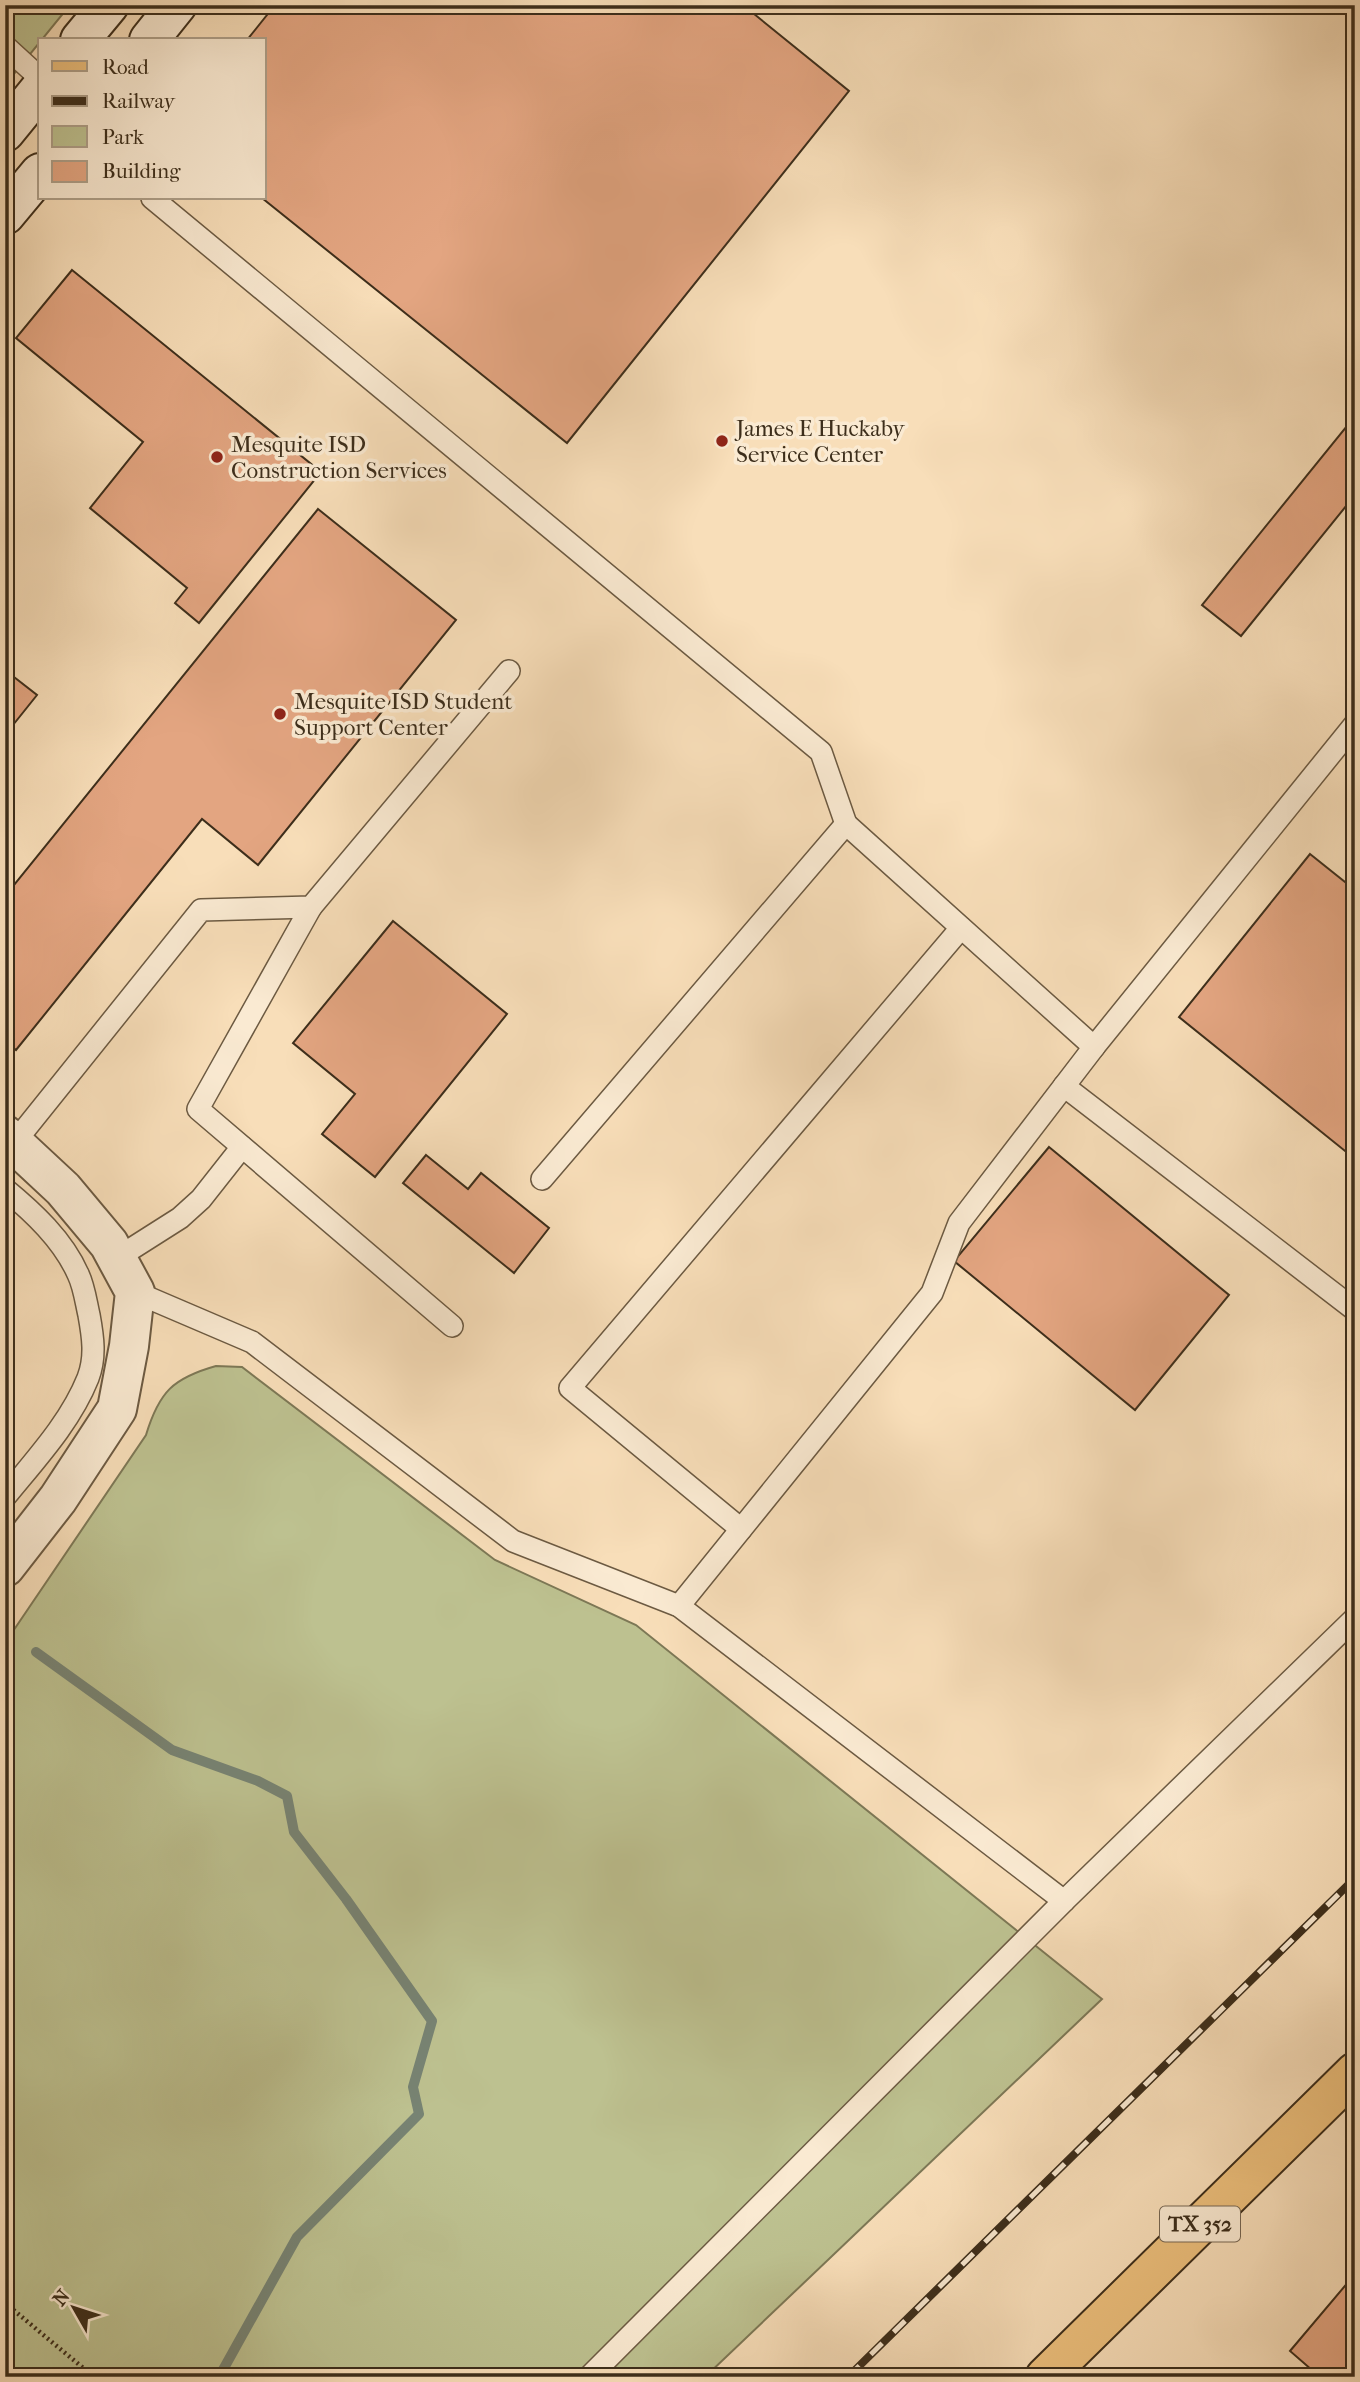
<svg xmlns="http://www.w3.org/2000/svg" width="1360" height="2382" font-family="'IM FELL French Canon',serif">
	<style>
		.green { fill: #bdc190; stroke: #7d7856; stroke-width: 2 }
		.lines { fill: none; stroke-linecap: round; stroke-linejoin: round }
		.stream { stroke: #778373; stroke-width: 10 }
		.building { fill: #e3a581; stroke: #3d2e1b; stroke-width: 2 }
		.service-casing { stroke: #6c5a42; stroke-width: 24 }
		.minor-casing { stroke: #6c5a42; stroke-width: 42 }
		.secondary-casing { stroke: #3d2e1b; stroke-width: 42 }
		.primary-casing { stroke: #3d2e1b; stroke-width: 42 }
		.path { stroke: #3d2e1b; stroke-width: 4.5; stroke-dasharray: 2 3.5; stroke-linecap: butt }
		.service { stroke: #faead2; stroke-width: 21 }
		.minor { stroke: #faead2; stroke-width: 38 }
		.secondary { stroke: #faead2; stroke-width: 38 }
		.primary { stroke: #ecbf7c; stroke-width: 38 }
		.rail-casing { stroke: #3d2e1b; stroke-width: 8 }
		.rail { stroke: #faead2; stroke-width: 5; stroke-dasharray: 16; stroke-linecap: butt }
		.poi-dot { fill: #8f2418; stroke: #faead2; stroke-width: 2.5 }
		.labels { text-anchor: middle; stroke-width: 7; stroke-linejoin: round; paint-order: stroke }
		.shield { fill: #faead2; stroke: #766652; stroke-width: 2 }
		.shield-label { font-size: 21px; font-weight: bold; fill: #3d2e1b }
		.poi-label { font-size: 23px; fill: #3d2e1b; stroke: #faead2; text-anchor: start }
	</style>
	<rect width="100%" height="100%" fill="#f8deb9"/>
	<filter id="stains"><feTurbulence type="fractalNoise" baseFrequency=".00286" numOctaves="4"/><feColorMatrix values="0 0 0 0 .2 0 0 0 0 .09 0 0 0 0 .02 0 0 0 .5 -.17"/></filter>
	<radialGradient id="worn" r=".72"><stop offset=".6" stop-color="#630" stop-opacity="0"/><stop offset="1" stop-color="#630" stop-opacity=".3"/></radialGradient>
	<g class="green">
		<path d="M5,5H70L5,85Z"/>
		<path d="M216,1366L242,1367L495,1560L636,1625L1102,1999L705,2377H5V1643L146,1435C159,1392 173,1378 216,1366Z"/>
	</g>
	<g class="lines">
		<path class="stream" d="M36,1652L172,1750L258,1781L287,1796L294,1832L346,1899L432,2021L413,2087L419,2114L297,2237L219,2377"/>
	</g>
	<g class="building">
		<path d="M275,5H743L849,91L567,443L262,198H264V40H247Z"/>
		<path d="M72,270L321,472L199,623L175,603L187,588L90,508L143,442L16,338Z"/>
		<path d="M1355,416V495L1241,636L1202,605Z"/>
		<path d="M318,509L456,620L258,865L202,819L16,1050L5,1041V896Z"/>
		<path d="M5,670L37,695L5,735Z"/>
		<path d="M1310,854L1355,890V1159L1179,1017Z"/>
		<path d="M393,921L507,1014L375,1177L322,1134L355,1094L293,1043Z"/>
		<path d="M1049,1147L1229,1295L1135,1410L954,1261Z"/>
		<path d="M426,1155L468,1189L481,1173L549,1228L514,1273L403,1183Z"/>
		<path d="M1355,2274V2377H1320L1290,2351Z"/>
	</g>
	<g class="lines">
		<defs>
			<g id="service">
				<path d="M5,46L40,78"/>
				<path d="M152,198L821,752L846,824"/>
				<path d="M311,907L198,1109L452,1326"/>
				<path d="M1064,1086L1355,1310"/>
				<path d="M14,1143L201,910L311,907L509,671"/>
				<path d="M542,1179L846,824L1094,1047L1355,724"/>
				<path d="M5,1189C33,1212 63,1240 78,1274C84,1286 86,1302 89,1315C93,1337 96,1357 88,1378C70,1423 35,1460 5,1497"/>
				<path d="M117,1258L180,1218L201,1199L242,1147"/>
				<path d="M135,1292L252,1342L513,1541L679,1606L1064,1901L1355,1618"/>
				<path d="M741,1529L570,1388L961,928"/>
				<path d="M679,1606L932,1293L959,1223L1094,1047"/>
				<path d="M589,2377L1064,1901"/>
			</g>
			<path id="minor" d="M5,1135L63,1189L109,1244L135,1292L129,1346L117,1409L58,1499L5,1567"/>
			<g id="secondary">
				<path d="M80,40L109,5"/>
				<path d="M149,40L177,5"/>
				<path d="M5,132L40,89"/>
				<path d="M5,215L40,173"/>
			</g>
			<path id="primary" d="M1045,2377L1355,2072"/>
		</defs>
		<use href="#service" class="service-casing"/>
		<use href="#minor" class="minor-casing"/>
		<use href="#secondary" class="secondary-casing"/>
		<use href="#primary" class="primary-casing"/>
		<path class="path" d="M5,2303L94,2377"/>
		<use href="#service" class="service"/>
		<use href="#minor" class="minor"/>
		<use href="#secondary" class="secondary"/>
		<use href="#primary" class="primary"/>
		<defs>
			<path id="rail" d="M848,2377L1355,1878"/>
		</defs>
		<use href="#rail" class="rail-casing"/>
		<use href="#rail" class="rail"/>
	</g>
	<g class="poi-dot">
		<circle cx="722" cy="441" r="7"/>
		<circle cx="217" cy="457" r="7"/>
		<circle cx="280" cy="714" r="7"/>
	</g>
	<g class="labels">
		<rect class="shield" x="1160" y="2206.5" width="80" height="35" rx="5"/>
		<g class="shield-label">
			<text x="1200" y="2231">TX 352</text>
		</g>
		<g class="poi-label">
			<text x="736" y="436">James E Huckaby<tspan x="736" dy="26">Service Center</tspan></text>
			<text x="231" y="452">Mesquite ISD<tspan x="231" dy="26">Construction Services</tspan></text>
			<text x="294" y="709">Mesquite ISD Student<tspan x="294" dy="26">Support Center</tspan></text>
		</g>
	</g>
	<rect width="1360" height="2382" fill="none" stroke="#f8deb9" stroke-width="28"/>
	<rect x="7" y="7" width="1346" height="2368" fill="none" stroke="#3d2e1b" stroke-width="3.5"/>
	<rect x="14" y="14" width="1332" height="2354" fill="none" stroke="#3d2e1b" stroke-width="2"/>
	<rect x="38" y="38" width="228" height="161" fill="#faead2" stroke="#ae9f89" stroke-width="2"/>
	<rect x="52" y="61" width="35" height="10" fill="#ecbf7c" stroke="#ae9f89" stroke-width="2"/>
	<text x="102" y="74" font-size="21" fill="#3d2e1b">Road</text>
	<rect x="52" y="96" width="35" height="10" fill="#3d2e1b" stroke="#ae9f89" stroke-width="2"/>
	<text x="102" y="108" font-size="21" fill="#3d2e1b">Railway</text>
	<rect x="52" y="126" width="35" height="21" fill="#bdc190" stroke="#ae9f89" stroke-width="2"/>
	<text x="102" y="144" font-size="21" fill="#3d2e1b">Park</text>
	<rect x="52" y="161" width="35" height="21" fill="#e3a581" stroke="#ae9f89" stroke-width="2"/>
	<text x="102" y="178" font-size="21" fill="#3d2e1b">Building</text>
	<g transform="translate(74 2308) rotate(309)" stroke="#faead2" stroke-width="5" paint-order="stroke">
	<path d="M0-5L12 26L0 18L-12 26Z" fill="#3d2e1b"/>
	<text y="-10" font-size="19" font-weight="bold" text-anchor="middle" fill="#3d2e1b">N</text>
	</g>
	<rect width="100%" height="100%" filter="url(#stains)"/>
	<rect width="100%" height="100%" fill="url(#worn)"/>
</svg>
